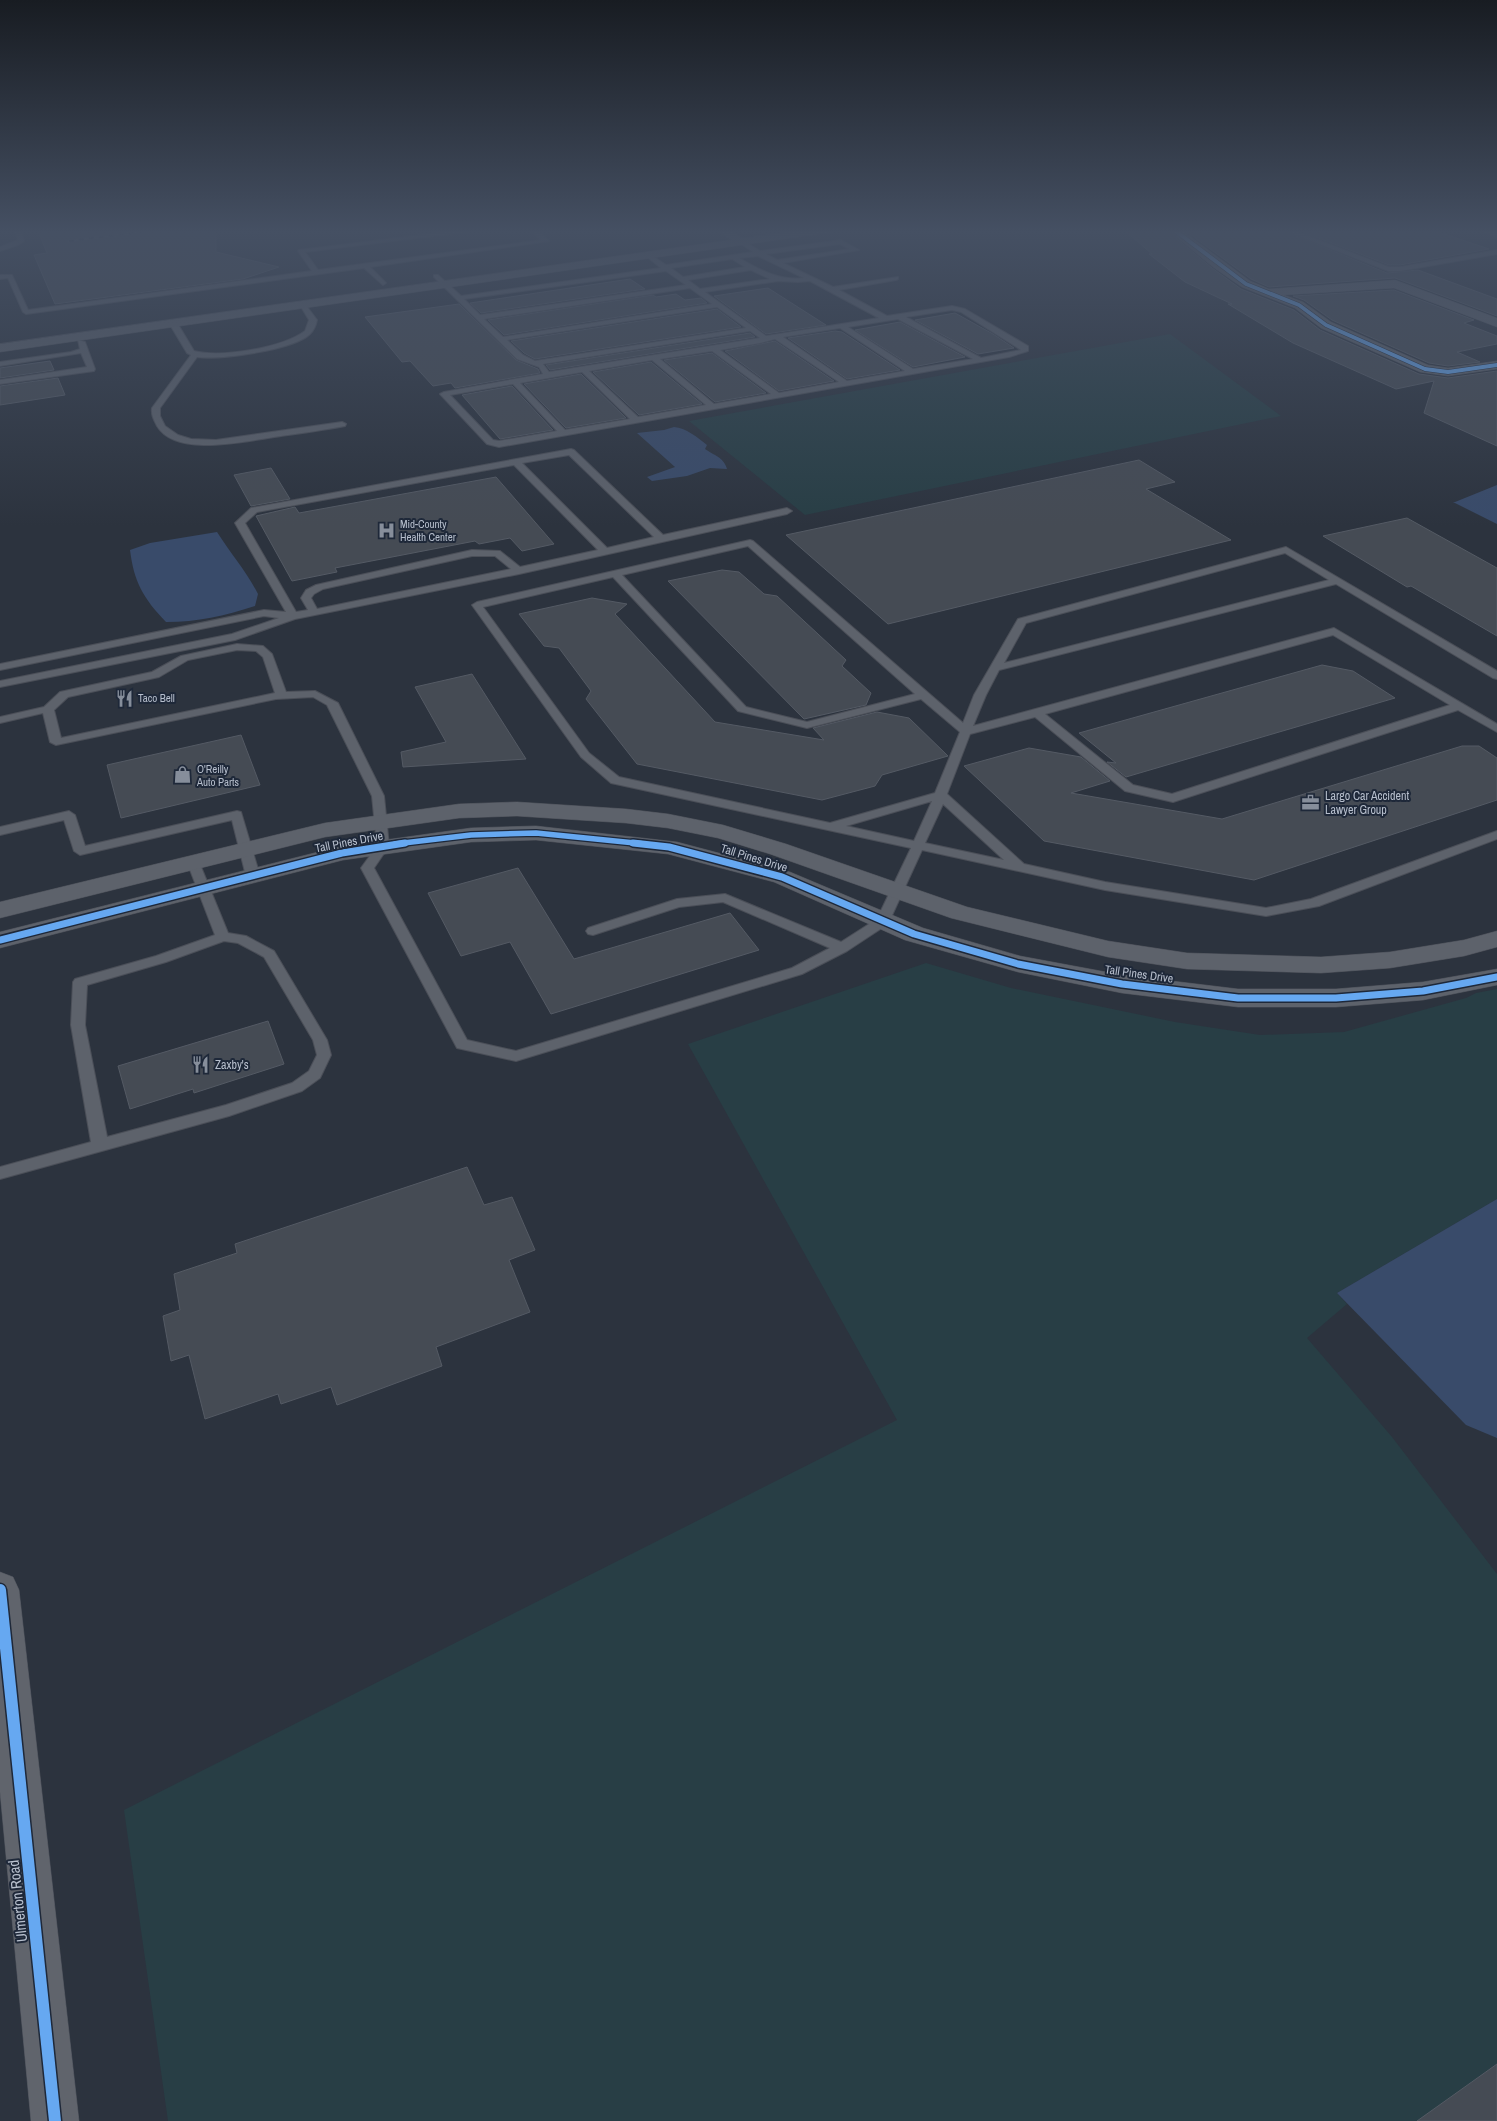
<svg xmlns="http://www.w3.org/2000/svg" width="1497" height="2121" font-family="'Archivo Narrow',sans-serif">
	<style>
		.green { fill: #283e45 }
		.water { fill: #394b6a }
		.building { fill: #454b54; stroke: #545a64 }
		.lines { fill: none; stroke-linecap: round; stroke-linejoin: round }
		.lane-casing { stroke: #4b4f58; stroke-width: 2 }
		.street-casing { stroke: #4b4f58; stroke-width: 1 }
		.secondary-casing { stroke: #4b4f58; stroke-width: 1 }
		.primary-casing { stroke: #4a4f59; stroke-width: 1 }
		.lane { fill: #5d626b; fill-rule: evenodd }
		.street { fill: #5d626b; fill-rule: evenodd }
		.secondary { fill: #5b6069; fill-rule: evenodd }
		.primary { fill: #60646c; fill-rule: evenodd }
		.rail-casing { stroke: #5b6069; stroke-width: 2.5 }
		.rail { stroke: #1e2839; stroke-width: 2; stroke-dasharray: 5; stroke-linecap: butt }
		.cycleway-far3-casing { stroke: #1e2839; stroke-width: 5 }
		.cycleway-far2-casing { stroke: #1e2839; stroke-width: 8 }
		.cycleway-far1-casing { stroke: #1e2839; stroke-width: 10 }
		.cycleway-casing { stroke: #1e2839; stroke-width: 15 }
		.cycleway-far3 { stroke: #66a8f1; stroke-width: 4 }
		.cycleway-far2 { stroke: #66a8f1; stroke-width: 5.5 }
		.cycleway-far1 { stroke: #66a8f1; stroke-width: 7 }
		.cycleway { stroke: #66a8f1; stroke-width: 12 }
		.labels { text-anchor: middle; stroke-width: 4; stroke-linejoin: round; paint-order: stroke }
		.far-poi-label { font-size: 11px; fill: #b7bfcd; stroke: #1e2839; text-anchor: start }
		.poi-label { font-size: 12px; fill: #b7bfcd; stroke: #1e2839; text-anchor: start }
		.street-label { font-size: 12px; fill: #b7bfcd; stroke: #1e2839 }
		.near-street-label { font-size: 15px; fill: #b7bfcd; stroke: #1e2839 }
	</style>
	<rect width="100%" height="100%" fill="#2c333e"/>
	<g class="green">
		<path d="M1170,334L1281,416L805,515L689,421Z"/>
		<path d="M926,963L1011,988L1175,1022L1260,1035L1344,1032L1466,998L1476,993L1497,989V1199L1337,1293L1347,1304L1307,1338L1392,1437L1497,1574V2104L1476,2121H168L124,1810L897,1420L688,1044Z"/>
	</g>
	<g class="water">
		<path d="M674,427C686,428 697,437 707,445L705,449C713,455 724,457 727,469L710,468L687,476L652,481L647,477L675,467L637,433L664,430Z"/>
		<path d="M1497,485V524L1453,502H1455Z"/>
		<path d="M217,532C231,554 247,572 258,594L255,606C224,616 198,622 166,622C143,598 134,582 130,550L150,543Z"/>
		<path d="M1497,1199V1438L1466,1425L1337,1293Z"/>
	</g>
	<g class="building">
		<path d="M37,229H216V252L279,267L243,279L55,304L34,255L47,253Z"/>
		<path d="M1123,229H1165L1212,268L1241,289L1294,310L1320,330L1419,374L1448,378L1497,371V446L1424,413L1434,381L1396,389L1293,343L1228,304H1232L1185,282L1149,254H1152Z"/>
		<path d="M1183,229H1279L1387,273L1418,270L1497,299V316L1395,278L1269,287L1251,279Z"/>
		<path d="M1295,229H1429L1489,249L1400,265H1389Z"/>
		<path d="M630,279L645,289L481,313L470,303Z"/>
		<path d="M768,288L826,325L766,334L714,296Z"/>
		<path d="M1394,290L1474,320L1464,323L1497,336V344L1457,352L1480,362L1448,366L1429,363L1332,320L1304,300L1293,296Z"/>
		<path d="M676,294L685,300L701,298L707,303L504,335L488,320L653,295L656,297Z"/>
		<path d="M459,304L516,360L538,369L540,373L455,388L451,383L433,386L410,361L402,362L365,317Z"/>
		<path d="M717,309L741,327L535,359L524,353L511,341Z"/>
		<path d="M955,313L993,334L1014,348L978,354L915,320Z"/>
		<path d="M900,322L965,357L913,367L855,330Z"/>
		<path d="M835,331L842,332L900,370L847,379L788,338Z"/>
		<path d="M750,333L755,337L550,370L546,365Z"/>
		<path d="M775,341L834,381L779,391L725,351Z"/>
		<path d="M712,353L766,393L715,402L664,360Z"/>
		<path d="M50,361L54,370L0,378V368Z"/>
		<path d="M651,362L702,404L639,415L593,372Z"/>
		<path d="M581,374L626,418L566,428L524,384Z"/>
		<path d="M58,378L65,395L0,405V386Z"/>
		<path d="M512,386L553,430L500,439L462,395Z"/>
		<path d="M1139,460L1175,482L1146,489L1231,540L888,624L786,535Z"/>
		<path d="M271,468L290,499L251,506L234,475Z"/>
		<path d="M496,477L554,544L522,551L510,538L479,544L475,541L335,568L337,572L292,581L256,516L295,507L299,513Z"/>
		<path d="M1407,518L1497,568V636L1411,586L1407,587L1323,536Z"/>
		<path d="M722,570L739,572L764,594L777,596L846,660L842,666L871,693L866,705L804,719L668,581Z"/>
		<path d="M592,598L627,604L615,614L715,722L824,740L813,728L877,712L909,718L948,756L882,775L875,786L822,800L637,764L586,699L591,691L559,648L544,646L519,614Z"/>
		<path d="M1322,665L1353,671L1395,698L1126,777L1107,762L1116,763L1079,733Z"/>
		<path d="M472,674L526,759L403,767L401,752L446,742L415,687Z"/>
		<path d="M241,735L260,785L121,818L107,765Z"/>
		<path d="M1462,746H1479L1497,758V800L1254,880L1044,841L964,766L1029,748L1081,757L1110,781L1071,793L1222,819Z"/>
		<path d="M518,868L574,959L730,913L759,950L551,1014L510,942L461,956L428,893Z"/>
		<path d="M268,1021L284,1064L194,1093L193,1089L130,1109L118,1066Z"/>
		<path d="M467,1167L484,1205L512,1197L535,1250L509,1260L530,1312L436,1347L442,1366L337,1405L331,1387L281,1404L278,1394L205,1419L189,1355L171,1361L163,1316L180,1310L174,1274L237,1253L235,1244Z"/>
		<path d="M1497,2064V2121H1417Z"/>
	</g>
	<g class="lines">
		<defs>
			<g id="lane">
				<path d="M14,229H20L24,241L18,245L0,251V247L18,240Z"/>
				<path d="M469,229H488L305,252L318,270L541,240L529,229H536L549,241L370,267L386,283L383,285L364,268L26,314L23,312L8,278L0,279V275H12L28,310L312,271L298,251L299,250Z"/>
				<path d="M1281,229H1290L1389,267H1400L1497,250V254L1400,271H1388Z"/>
				<path d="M1477,229H1486L1497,233V237Z"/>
				<path d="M742,240L760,251L841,240L859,250L783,263L833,287L898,277V279L896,280L839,290L887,316L952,306L965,309L1028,346V351L1009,357L499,447L487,444L440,394L444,392L543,374L539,367L517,359L434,277V275H438L461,296L661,268L646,256V254L648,253L666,265L753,252L740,243L739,242ZM840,244L850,249L777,260L766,254ZM758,256L804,278C779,281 760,270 739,258ZM732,259L745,267L683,277L671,268ZM751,270L770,279L700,289L688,280ZM666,271L686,285L480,315L464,299ZM778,281L798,282L810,281L879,318L766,336L705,292ZM690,288L712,304L503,337L484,319ZM717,307L746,328L535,361L523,355L507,340ZM952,310L961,312L1021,350L981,358L906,317ZM898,319L973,359L913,369L848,327ZM840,328L905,371L847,381L783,337ZM750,331L760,338L549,372L543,364ZM775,339L839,382L779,393L720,350L760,343ZM712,351L771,394L714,404L660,359ZM652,360L706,405L638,417L589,371ZM582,372L630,419L565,430L520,383ZM513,384L557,431L499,441L493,440L450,395Z"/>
				<path d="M303,303L305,304L317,320C316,325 314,330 310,334C294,350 220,360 197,357L160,408V416L165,426L178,435L191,439L216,440L342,422L346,424L345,426C324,430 302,433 281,436C250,440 177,459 157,426C154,420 151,415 152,408L191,355L187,353L169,323L170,321H176L194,351C221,358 282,348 305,331L309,320L300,305Z"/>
				<path d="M78,340L85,342L95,369L94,371L0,384V380L87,367L81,353L0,366V362L71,352L80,349Z"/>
				<path d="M571,449L574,450L663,535L787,508L792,511L787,514L519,574L295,619L235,640L0,687V681L232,634L279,618L264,616L0,670V664L264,610L286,612L235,523L251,508ZM569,455L654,537L607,548L522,463ZM514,465L598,550L520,567L500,551L472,550L316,585L306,590L301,598L308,610L296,612L245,523L257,512ZM472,556H495L511,569L317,609L311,598L314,594L323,589Z"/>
				<path d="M750,540L753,541L963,723L974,695L1018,619L1286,547L1497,671V679L1493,678L1336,584L999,670L986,695L973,726L1334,628L1497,724V732L1458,710L1173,802L1125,791L1035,717L970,734L947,794L1024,864L1105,882L1266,908L1311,899L1497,831V839L1319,906L1266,916L1105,890L922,850L888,924L847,951L802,974L516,1061L457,1048L361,868L377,846L372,796L327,705L313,697L276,699L56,745L50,742L43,713L0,723V717L44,707L60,692L152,672L181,656L237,644L263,646L272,654L286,692L315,691L338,703L384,796L389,846L374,868L467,1040L516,1051L792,968L830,948L723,902L679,907L593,935L588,934L586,931L588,928L677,899L725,894L841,942L877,919L911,848L611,783L581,757L472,605L477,602ZM748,546L915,694L807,722L746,707L622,575ZM1285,553L1329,580L1004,663L1026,623ZM613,577L738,711L807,728L921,699L960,732L935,793L830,823L619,777L589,753L483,607ZM1333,635L1450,705L1172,794L1133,785L1045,714ZM237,650L256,651L263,657L275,693L61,738L54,710L68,697L159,677L188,660ZM932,801L914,841L846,826ZM943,804L1004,860L925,843Z"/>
				<path d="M69,811L75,815L85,846L237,811L241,812L260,876L253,880L246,876L232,820L80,855L74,851L64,820L0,835V827Z"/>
				<path d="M193,858L199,862L228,933L246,936L274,951L327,1040L331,1055L320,1078L302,1091L229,1116L0,1179V1167L91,1142L71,1025L73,982L75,979L156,956L215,935L187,862ZM224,941L238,943L264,957L313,1040L317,1055L309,1071L292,1083L226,1105L107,1137L85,1025L87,985L166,962Z"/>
			</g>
			<g id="street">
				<path d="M715,229H729L748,242L742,245L738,244Z"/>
				<path d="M1167,229H1180L1250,281L1269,289L1395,280L1497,318V327L1394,288L1284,295L1303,302L1331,322L1428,365L1448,368L1497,361V369L1448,376L1420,372L1321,328L1295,308L1242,287L1213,267Z"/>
				<path d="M517,802L626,809L668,814L723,825L786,844L967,907L1108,941L1187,953L1321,957L1390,952L1464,940L1497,931V947L1464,956L1390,968L1321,973L1187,969L1108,957L951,918L770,854L718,838L668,828L626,823L517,816L459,818L325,837L0,918V902L325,823L459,804Z"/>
				<path d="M536,826L677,842L790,872L923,928L1020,956L1122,975L1238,989H1336L1423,982L1497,969V985L1423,1000L1336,1007H1238L1122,993L1018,972L905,940L774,882L668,854L536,840L471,842L343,860L0,948V932L342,846L471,828Z"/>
			</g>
			<path id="secondary" d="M808,229H838L832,232L0,352V344Z"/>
			<path id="primary" d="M0,1572L13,1577L19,1590L79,2121H31L0,1792Z"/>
		</defs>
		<use href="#lane" class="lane-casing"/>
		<use href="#street" class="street-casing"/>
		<use href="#secondary" class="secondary-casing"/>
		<use href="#primary" class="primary-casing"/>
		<use href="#lane" class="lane"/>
		<use href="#street" class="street"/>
		<use href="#secondary" class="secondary"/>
		<use href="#primary" class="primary"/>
		<defs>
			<path id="rail" d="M69,241L166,229"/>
		</defs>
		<use href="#rail" class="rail-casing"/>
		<use href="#rail" class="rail"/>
		<defs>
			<path id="cycleway-far3" d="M1173,229L1246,284L1299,305L1326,325L1425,369L1448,372L1497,365"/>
			<path id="cycleway-far2" d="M395,844L471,835L536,833L645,844"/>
			<g id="cycleway-far1">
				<path d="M633,843L669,847L782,877L914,934L1018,964L1122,984L1238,998H1336L1423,991L1497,977"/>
				<path d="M0,940L342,853L405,843"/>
			</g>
			<path id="cycleway" d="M0,1590L55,2121"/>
		</defs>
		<use href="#cycleway-far3" class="cycleway-far3-casing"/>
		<use href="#cycleway-far2" class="cycleway-far2-casing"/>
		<use href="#cycleway-far1" class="cycleway-far1-casing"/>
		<use href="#cycleway" class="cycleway-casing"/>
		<use href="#cycleway-far3" class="cycleway-far3"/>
		<use href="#cycleway-far2" class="cycleway-far2"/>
		<use href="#cycleway-far1" class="cycleway-far1"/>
		<use href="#cycleway" class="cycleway"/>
	</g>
	<linearGradient id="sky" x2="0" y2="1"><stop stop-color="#181c22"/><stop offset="0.44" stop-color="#455063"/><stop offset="1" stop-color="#455063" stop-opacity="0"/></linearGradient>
	<rect width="1497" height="526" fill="url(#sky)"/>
	<defs>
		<symbol id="hospital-bare" viewBox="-9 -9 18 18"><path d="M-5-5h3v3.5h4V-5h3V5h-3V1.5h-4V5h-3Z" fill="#868e9b" stroke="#1e2839" stroke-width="2.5" paint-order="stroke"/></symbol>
		<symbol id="restaurant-bare" viewBox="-9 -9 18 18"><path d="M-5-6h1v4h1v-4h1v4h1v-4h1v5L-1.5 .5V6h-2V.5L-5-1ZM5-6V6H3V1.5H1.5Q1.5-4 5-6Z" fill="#868e9b" stroke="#1e2839" stroke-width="2.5" paint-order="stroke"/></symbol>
		<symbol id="shop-bare" viewBox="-9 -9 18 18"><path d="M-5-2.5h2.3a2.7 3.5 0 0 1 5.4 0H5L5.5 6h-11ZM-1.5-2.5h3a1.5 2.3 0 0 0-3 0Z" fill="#868e9b" stroke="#1e2839" stroke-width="2.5" paint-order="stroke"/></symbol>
		<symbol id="office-bare" viewBox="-9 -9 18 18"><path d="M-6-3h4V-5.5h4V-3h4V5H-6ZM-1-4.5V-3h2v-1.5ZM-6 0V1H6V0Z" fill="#868e9b" stroke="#1e2839" stroke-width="2.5" paint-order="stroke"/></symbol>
	</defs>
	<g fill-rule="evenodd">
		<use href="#hospital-bare" x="374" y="518" width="25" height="25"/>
		<use href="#restaurant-bare" x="112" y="686" width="25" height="25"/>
		<use href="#shop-bare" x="170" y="762" width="25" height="25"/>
		<use href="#office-bare" x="1298" y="790" width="25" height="25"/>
		<use href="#restaurant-bare" x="188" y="1052" width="25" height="25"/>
	</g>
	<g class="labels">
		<g class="far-poi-label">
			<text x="400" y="528">Mid-County<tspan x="400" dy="13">Health Center</tspan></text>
			<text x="138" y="702">Taco Bell</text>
			<text x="197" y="773">O'Reilly<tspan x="197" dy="13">Auto Parts</tspan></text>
		</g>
		<g class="poi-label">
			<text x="1325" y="800">Largo Car Accident<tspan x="1325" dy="14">Lawyer Group</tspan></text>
			<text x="215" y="1069">Zaxby's</text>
		</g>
		<g class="street-label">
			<text transform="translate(349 842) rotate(-11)" y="4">Tall Pines Drive</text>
			<text transform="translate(754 858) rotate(17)" y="4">Tall Pines Drive</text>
			<text transform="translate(1139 974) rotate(8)" y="4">Tall Pines Drive</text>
		</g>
		<g class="near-street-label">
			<text transform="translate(18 1901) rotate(-96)" y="5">Ulmerton Road</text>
		</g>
	</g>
</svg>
